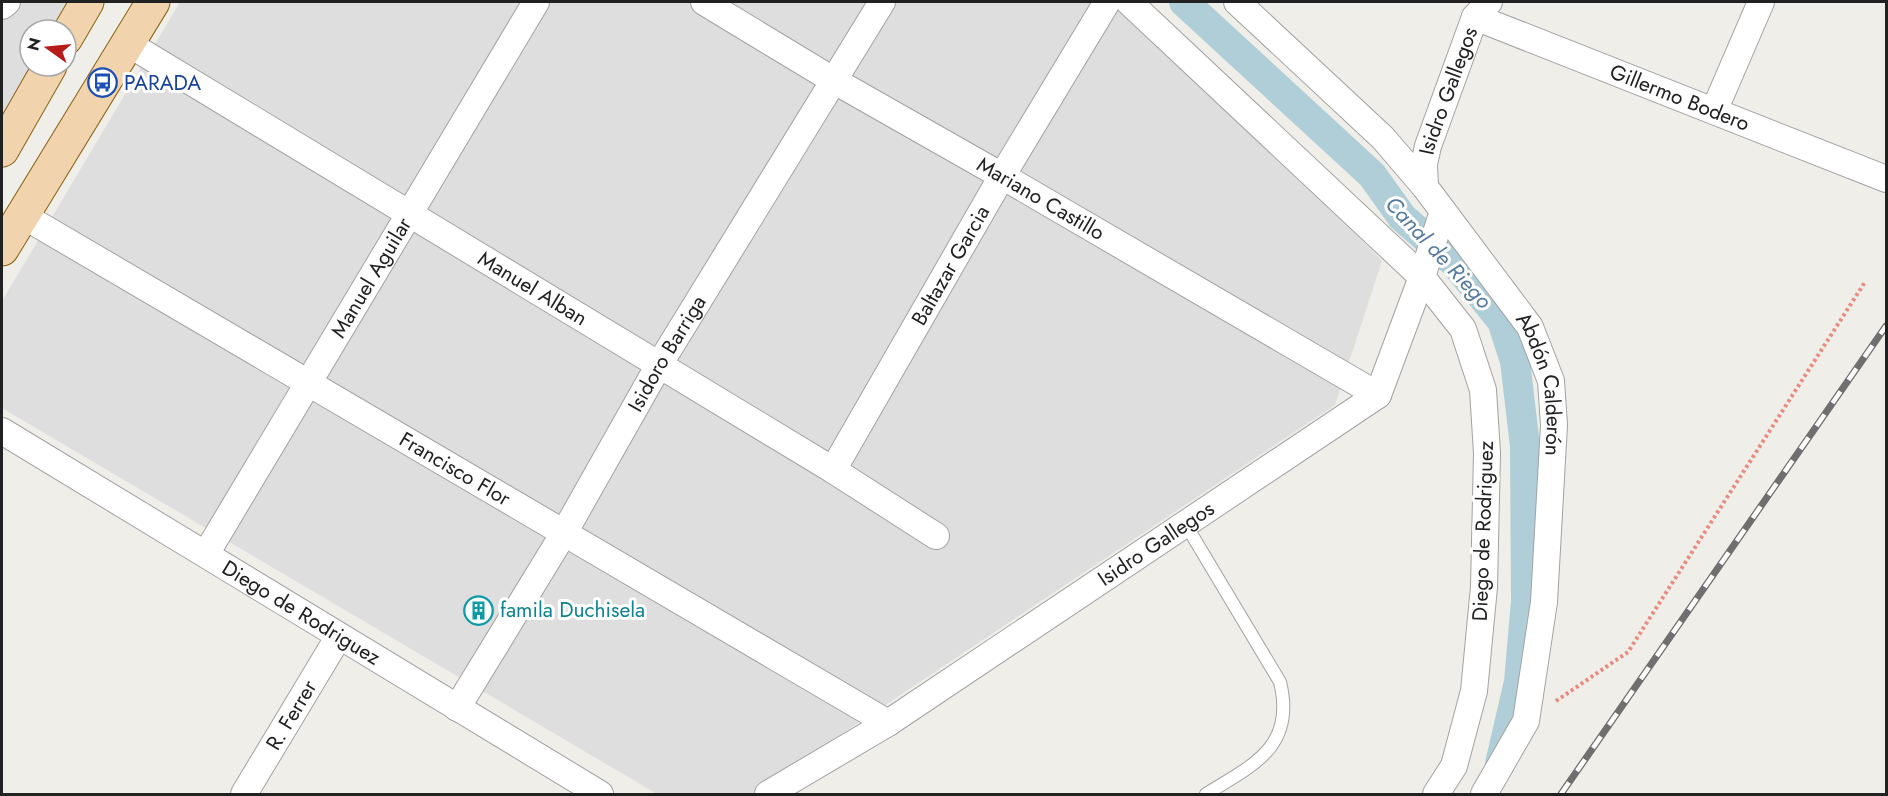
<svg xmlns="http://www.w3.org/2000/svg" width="1888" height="796" font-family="Jost,sans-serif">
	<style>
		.residential { fill: #dfdede }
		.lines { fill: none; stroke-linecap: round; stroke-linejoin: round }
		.canal { stroke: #afced8; stroke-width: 30 }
		.building { fill: #bdb7b2 }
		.service-casing { stroke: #a2a2a2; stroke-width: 14 }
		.minor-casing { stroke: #a2a2a2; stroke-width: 28 }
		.primary-casing { stroke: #8a6313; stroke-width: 35 }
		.path { stroke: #e98b81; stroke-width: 4; stroke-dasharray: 3 3; stroke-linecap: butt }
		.service { stroke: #fff; stroke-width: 12 }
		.minor { stroke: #fff; stroke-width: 26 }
		.primary { stroke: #f1d4ad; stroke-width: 33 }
		.rail-casing { stroke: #6f6f6f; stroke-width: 7 }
		.rail { stroke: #fff; stroke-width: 4.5; stroke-dasharray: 14; stroke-linecap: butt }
		.labels { text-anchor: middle; stroke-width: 6; stroke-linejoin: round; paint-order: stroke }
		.transit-label { font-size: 21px; fill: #164399; stroke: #fff; text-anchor: start }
		.street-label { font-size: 21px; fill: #212121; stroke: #fff }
		.culture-label { font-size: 21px; fill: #0d838f; stroke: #fff; text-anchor: start }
		.water-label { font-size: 22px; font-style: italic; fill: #547a9e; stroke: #fff }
	</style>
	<rect width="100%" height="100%" fill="#f0eee9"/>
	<g class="residential">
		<path d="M2,2H75L58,30H30V66H37L2,125Z"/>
		<path d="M180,2H1132L1382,261L1335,405L752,794H657L2,408V301Z"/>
	</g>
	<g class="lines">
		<path class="canal" d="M1184,2L1372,175L1402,217L1455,263L1502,321L1515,361L1525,446L1526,601L1519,682L1500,764"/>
	</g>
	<path class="building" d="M477,601L488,609L482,619L470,612Z"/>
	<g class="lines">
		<defs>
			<path id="service" d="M1186,525L1280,682C1296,747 1253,765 1206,794"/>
			<g id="minor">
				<path id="s1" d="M704,2L833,80L1002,176L1378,395"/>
				<path d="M1129,2L1422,277L1463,329L1483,390L1487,453L1484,587L1474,691L1454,766L1436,794"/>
				<path id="s2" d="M1237,2L1383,138L1425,187L1530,327L1551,381L1554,425L1544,602L1526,721L1484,794"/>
				<path d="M2,6L7,2"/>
				<path id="s3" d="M1475,17L1886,179"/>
				<path id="s4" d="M127,43L833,470L936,536"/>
				<path d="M1714,111L1761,2"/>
				<path id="s5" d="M1425,187L1424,164L1428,146L1475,17L1489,2"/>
				<path id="s6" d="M22,215L888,723"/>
				<path id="s7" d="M2,431L600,794"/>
				<path id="s8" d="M833,470L1002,176L1107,2"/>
				<path id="s9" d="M206,554L536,2"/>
				<path id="s10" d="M457,708L564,533L659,365L882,2"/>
				<path id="s11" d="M244,794L339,636"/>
				<path id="s12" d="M768,794L888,723L1378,395L1422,277L1443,211"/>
			</g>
			<g id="primary">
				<path d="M66,38L87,2"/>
				<path d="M2,150L50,66"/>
				<path d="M2,249L153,2"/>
			</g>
		</defs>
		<use href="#service" class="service-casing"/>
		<use href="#minor" class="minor-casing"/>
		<use href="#primary" class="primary-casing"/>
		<path class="path" d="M1556,701L1628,652L1865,282"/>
		<use href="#service" class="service"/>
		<use href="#minor" class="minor"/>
		<use href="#primary" class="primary"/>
		<defs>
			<path id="rail" d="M1561,794L1886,326"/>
		</defs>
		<use href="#rail" class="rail-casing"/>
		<use href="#rail" class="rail"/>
	</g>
	<defs>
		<symbol id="bus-ring" viewBox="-11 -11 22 22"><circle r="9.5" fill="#fff" stroke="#1a4fb4" stroke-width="1.5"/><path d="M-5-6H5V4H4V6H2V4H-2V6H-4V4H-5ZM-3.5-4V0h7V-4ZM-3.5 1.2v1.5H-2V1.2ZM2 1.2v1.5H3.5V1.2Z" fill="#1a4fb4"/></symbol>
		<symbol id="building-ring" viewBox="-11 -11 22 22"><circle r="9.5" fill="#fff" stroke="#0f9aa8" stroke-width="1.5"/><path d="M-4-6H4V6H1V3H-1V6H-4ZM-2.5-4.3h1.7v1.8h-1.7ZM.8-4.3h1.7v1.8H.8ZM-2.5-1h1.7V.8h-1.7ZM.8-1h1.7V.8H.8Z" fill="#0f9aa8"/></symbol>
	</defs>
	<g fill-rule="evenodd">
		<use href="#bus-ring" x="86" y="66" width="33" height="33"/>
		<use href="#building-ring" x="462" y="594" width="33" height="33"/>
	</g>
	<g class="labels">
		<g class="transit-label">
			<text x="124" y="90">PARADA</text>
		</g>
		<g class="street-label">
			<text dy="7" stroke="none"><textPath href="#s5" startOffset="100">Isidro Gallegos</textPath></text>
			<text dy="7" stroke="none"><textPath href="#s3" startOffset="220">Gillermo Bodero</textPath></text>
			<text dy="7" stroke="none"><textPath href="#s1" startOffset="390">Mariano Castillo</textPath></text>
			<text dy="7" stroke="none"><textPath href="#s8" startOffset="236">Baltazar Garcia</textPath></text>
			<text dy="7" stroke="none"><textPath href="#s9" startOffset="322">Manuel Aguilar</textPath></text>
			<text dy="7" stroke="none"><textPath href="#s4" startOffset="474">Manuel Alban</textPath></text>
			<text dy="7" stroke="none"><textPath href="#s10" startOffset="412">Isidoro Barriga</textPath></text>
			<text dy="7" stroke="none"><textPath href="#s2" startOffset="498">Abdón Calderón</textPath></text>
			<text dy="7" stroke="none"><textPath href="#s6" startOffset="502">Francisco Flor</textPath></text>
			<text transform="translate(1483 531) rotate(-88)" y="7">Diego de Rodriguez</text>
			<text dy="7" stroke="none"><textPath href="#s12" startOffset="462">Isidro Gallegos</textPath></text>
			<text dy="7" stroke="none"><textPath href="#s7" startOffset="350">Diego de Rodriguez</textPath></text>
			<text dy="7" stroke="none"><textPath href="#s11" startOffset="92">R. Ferrer</textPath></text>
		</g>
		<g class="culture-label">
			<text x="500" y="617">famila Duchisela</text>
		</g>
		<g class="water-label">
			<text transform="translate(1439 252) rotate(47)" y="8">Canal de Riego</text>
		</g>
	</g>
	<rect width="1888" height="796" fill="none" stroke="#212121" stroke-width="6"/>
	<g transform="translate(48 48) rotate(285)"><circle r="28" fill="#ffffff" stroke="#a6a6a6" stroke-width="1.5"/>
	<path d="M0-4.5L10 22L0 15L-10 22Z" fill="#b81a19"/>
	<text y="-9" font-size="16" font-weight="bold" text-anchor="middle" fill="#212121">N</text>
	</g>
</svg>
